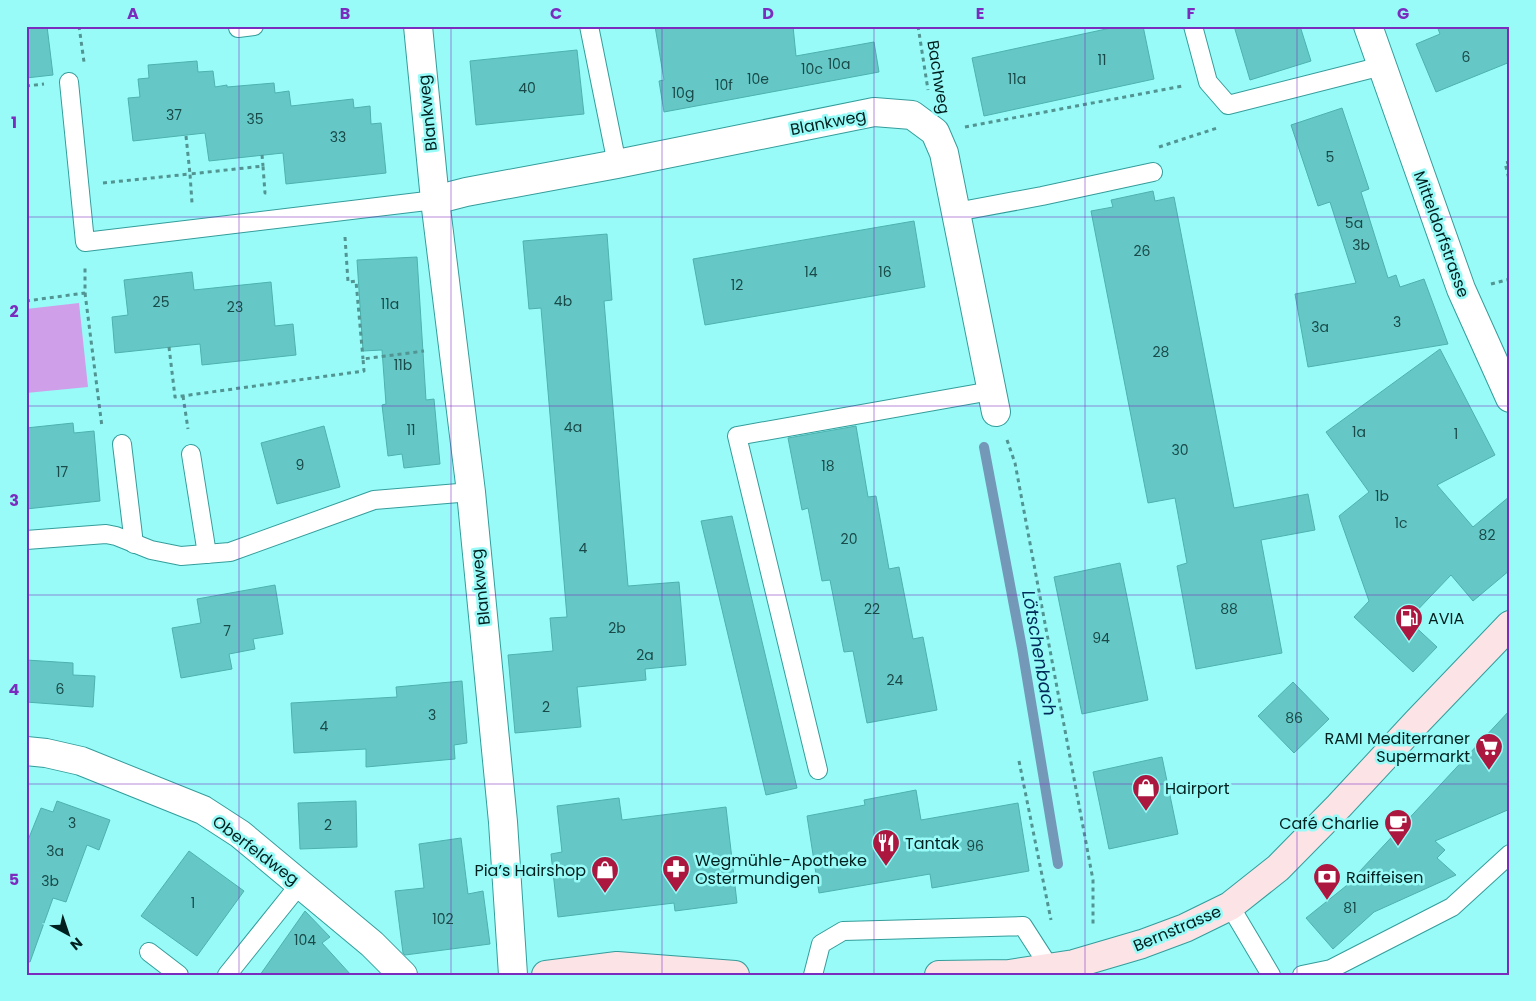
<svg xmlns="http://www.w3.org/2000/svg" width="1536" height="1001" font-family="Poppins,sans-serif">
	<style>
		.green { fill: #cf9fe9 }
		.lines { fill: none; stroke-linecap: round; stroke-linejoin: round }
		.stream { stroke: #7498b8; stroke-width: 10 }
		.building { fill: #65c8c6; stroke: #4db2af }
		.lane-casing { stroke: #349d9b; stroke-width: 20 }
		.street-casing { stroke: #349d9b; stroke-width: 30 }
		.secondary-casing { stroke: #349d9b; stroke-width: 30 }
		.path { stroke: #519492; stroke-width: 3; stroke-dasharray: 4 4; stroke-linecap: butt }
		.lane { stroke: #fff; stroke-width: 18 }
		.street { stroke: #fff; stroke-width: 28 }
		.secondary { stroke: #fbe3e6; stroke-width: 28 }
		.grid { fill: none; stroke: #7b2cbf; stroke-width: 1; stroke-opacity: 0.55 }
		.labels { text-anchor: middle; stroke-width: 5; stroke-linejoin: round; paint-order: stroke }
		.number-label { font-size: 14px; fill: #194a49 }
		.street-label { font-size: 16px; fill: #00201f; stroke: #98fbf8 }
		.poi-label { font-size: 16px; fill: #00201f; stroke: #98fbf8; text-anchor: start }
		.water-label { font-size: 18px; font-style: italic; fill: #002c59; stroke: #98fbf8 }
		.neatline { fill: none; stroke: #7b2cbf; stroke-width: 2 }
		.grid-label { font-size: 16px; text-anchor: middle; font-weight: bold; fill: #7b2cbf }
	</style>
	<rect width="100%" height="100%" fill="#98fbf8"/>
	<path class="green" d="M79,303L88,387L26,393V309Z"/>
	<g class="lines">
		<path class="stream" d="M984,447L1022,648L1058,864"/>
	</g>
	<g class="building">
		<path d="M26,26H47L53,75L26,78Z"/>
		<path d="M655,26H793L796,56L874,42L879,72L664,112L659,81L664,80Z"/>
		<path d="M1120,26H1143L1154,79L984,116L972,58Z"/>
		<path d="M1234,26H1300L1311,61L1250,80Z"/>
		<path d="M1437,26H1510V62L1436,92L1416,44L1440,34Z"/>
		<path d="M577,50L584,114L476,125L470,61Z"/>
		<path d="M197,61L198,72L213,71L215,87L227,85V87L274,83L275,93L289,91L291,106L353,99L354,108L370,106L371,124L381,123L386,173L286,184L283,153L209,161L205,133L133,141L128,98L140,97L138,79L149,78L148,65Z"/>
		<path d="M1342,108L1369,189L1361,192L1388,278L1396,275L1400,287L1424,279L1448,344L1308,367L1295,294L1356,283L1330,202L1318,206L1291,125Z"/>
		<path d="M1153,191L1155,201L1174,197L1234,508L1308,494L1315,530L1261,540L1282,653L1196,669L1177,566L1187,563L1175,498L1148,503L1091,211L1113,207L1111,200Z"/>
		<path d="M914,221L925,287L705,325L693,259Z"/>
		<path d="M607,234L612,300L604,301L628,586L679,582L686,665L645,669L646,680L577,687L581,727L515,733L508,655L553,651L550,618L567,617L541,308L529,309L523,241Z"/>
		<path d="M417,257L426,400L434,399L440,464L404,468L402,454L388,456L382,405L386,404L382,350L363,351L357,260Z"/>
		<path d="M192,272L194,290L271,282L275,326L293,324L296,355L202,365L200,344L115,353L112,317L128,315L124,280Z"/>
		<path d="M1440,349L1495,455L1437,485L1473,527L1510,496V570L1473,601L1451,575L1408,620L1437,647L1413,672L1354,617L1369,601L1339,516L1369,492L1326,432Z"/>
		<path d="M73,423L74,433L94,431L100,501L26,509V428Z"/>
		<path d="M324,426L340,487L277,504L261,443Z"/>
		<path d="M856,426L868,497L876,496L889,569L899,567L913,639L923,637L937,710L867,723L853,651L844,652L830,580L822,581L808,508L802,510L788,438Z"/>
		<path d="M732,516L797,788L766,795L701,521Z"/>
		<path d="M1120,563L1148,700L1082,714L1054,577Z"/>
		<path d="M275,585L283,634L253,639L255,649L229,654L232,669L181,678L172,628L201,623L197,599Z"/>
		<path d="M26,660L73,663V675L95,676L93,707L26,702Z"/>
		<path d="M462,681L467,743L454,745L455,759L366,767V749L294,753L291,703L397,697L396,687Z"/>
		<path d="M1293,682L1329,719L1294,753L1258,716Z"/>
		<path d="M1510,710V809L1435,841L1445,850L1437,858L1456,875L1374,912L1333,949L1306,918L1346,886Z"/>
		<path d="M1162,757L1178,834L1109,849L1093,772Z"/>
		<path d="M916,790L921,820L1018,803L1029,871L932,888L930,874L819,893L807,816L865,805L864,800Z"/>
		<path d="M619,798L622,820L726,807L737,903L675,911L674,903L558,917L551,854L562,852L557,806Z"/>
		<path d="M57,801L110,820L99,850L87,845L66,902L53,898L30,962L26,961V845L41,808L53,812Z"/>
		<path d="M356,801L357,847L300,849L298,803Z"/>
		<path d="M461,838L468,894L483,891L490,944L405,955L403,953L395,891L424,888L419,844Z"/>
		<path d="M189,851L244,891L197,956L141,916Z"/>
		<path d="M305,911L330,937L322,943L351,975H260Z"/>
	</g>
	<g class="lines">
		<defs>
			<g id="lane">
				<path d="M589,26L617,164"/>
				<path d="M1193,26L1208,82L1228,105L1382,66"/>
				<path d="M238,28L254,26"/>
				<path d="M69,82L85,242L435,200"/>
				<path d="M956,212L1042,196L1153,172"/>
				<path d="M122,444L134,544"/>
				<path d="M191,454L207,554"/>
				<path d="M26,540L106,534L116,536L151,550L181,556L230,552L374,500L471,492"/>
				<path d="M818,770L737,436L991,391"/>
				<path d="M1230,906L1271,975"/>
				<path d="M149,952L179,975"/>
				<path d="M227,975L300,884"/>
				<path d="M813,975L821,944L843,931L1023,926L1050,968"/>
				<path d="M1302,975L1331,969L1452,907L1510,854"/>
			</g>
			<g id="street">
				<path d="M418,26L435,200L471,492L503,822L513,975"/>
				<path d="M1368,26L1461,289L1510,398"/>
				<path d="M435,200L466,192L617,164L874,112L912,115L935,132L944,153L996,412"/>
				<path d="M26,751L46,753L81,761L203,810L240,834L372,944L403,975"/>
			</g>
			<g id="secondary">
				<path d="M546,975L617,966L735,975"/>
				<path d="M939,975L1009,974L1074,964L1142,944L1185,928L1230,906L1278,868L1339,806L1417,722L1510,625"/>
			</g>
		</defs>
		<use href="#lane" class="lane-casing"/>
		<use href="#street" class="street-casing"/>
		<use href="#secondary" class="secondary-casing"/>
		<g class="path">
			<path d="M79,26L84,62"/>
			<path d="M918,26L928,90"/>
			<path d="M26,86L44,84"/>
			<path d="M965,127L1183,86"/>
			<path d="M186,136L190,174L263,166L265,193H268"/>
			<path d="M1159,147L1217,128"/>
			<path d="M262,155L263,166"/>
			<path d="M1510,162L1505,163L1510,183"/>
			<path d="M103,183L190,174L192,203"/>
			<path d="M345,237L348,282L356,281L363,359"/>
			<path d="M1491,284L1510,279"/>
			<path d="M85,293L102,427"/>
			<path d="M26,301L85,293V267"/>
			<path d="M169,347L175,397L364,371L363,359L424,351"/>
			<path d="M183,396L188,429"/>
			<path d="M1007,440L1015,463L1093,880V925"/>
			<path d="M1019,761L1051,920"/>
		</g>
		<use href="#lane" class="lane"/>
		<use href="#street" class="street"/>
		<use href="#secondary" class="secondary"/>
	</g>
	<path class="grid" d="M239,26V975M451,26V975M662,26V975M874,26V975M1085,26V975M1297,26V975M26,217H1510M26,406H1510M26,595H1510M26,784H1510"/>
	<defs>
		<symbol id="fuel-pin" viewBox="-11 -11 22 30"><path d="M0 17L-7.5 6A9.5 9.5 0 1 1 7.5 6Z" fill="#ac1740" stroke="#98fbf8"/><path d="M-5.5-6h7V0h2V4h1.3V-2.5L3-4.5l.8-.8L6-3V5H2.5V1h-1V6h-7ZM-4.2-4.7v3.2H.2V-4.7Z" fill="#fff"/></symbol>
		<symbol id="supermarket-pin" viewBox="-11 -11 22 30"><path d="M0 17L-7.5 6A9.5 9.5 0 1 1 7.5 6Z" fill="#ac1740" stroke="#98fbf8"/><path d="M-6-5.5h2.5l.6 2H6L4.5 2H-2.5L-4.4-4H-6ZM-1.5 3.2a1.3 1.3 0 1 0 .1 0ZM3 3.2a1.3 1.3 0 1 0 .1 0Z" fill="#fff"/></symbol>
		<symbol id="shop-pin" viewBox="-11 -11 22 30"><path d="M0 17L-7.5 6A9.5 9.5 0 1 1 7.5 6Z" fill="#ac1740" stroke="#98fbf8"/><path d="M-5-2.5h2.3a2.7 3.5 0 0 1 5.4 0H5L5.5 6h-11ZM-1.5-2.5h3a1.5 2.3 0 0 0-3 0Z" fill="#fff"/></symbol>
		<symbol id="cafe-pin" viewBox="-11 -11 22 30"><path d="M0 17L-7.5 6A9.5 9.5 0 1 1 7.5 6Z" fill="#ac1740" stroke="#98fbf8"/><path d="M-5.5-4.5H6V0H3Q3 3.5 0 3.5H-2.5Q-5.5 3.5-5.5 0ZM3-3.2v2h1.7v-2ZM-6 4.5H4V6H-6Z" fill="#fff"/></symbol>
		<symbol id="restaurant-pin" viewBox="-11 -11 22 30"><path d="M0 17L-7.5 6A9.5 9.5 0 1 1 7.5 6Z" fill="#ac1740" stroke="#98fbf8"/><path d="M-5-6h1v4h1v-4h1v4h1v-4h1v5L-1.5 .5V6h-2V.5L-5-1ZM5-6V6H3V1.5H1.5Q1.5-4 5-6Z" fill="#fff"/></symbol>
		<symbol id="pharmacy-pin" viewBox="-11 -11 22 30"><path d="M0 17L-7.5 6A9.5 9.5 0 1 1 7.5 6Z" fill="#ac1740" stroke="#98fbf8"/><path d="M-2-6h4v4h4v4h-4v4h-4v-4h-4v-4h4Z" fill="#fff"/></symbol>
		<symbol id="bank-pin" viewBox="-11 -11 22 30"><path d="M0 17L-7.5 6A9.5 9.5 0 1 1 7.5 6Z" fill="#ac1740" stroke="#98fbf8"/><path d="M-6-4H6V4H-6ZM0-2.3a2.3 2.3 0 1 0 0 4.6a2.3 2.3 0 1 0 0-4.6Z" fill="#fff"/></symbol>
	</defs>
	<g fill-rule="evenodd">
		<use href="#fuel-pin" x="1393" y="602" width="32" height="43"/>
		<use href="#supermarket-pin" x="1473" y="731" width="32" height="43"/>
		<use href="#shop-pin" x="1130" y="772" width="32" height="43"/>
		<use href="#cafe-pin" x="1382" y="807" width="32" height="43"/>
		<use href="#restaurant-pin" x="870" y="827" width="32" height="43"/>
		<use href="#pharmacy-pin" x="660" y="853" width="32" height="43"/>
		<use href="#shop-pin" x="589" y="854" width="32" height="43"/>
		<use href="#bank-pin" x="1311" y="861" width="32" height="43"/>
	</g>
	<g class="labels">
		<g class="number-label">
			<text x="1466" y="62">6</text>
			<text x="1102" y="65">11</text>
			<text x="839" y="69">10a</text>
			<text x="812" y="74">10c</text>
			<text x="758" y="84">10e</text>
			<text x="1017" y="84">11a</text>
			<text x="724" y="90">10f</text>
			<text x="527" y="93">40</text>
			<text x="683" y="98">10g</text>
			<text x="174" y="120">37</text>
			<text x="255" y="124">35</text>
			<text x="338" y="142">33</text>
			<text x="1330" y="162">5</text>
			<text x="1354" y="228">5a</text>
			<text x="1361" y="250">3b</text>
			<text x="1142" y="256">26</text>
			<text x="811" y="277">14</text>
			<text x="885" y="277">16</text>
			<text x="737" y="290">12</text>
			<text x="563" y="306">4b</text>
			<text x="161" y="307">25</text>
			<text x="390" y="309">11a</text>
			<text x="235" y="312">23</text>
			<text x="1397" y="327">3</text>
			<text x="1320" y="332">3a</text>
			<text x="1161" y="357">28</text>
			<text x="403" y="370">11b</text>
			<text x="573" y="432">4a</text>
			<text x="411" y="435">11</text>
			<text x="1359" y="437">1a</text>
			<text x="1456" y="439">1</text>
			<text x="1180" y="455">30</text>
			<text x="300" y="470">9</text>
			<text x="828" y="471">18</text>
			<text x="62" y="477">17</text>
			<text x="1382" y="501">1b</text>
			<text x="1401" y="528">1c</text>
			<text x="1487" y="540">82</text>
			<text x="849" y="544">20</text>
			<text x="583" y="553">4</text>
			<text x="872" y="614">22</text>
			<text x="1229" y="614">88</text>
			<text x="617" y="633">2b</text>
			<text x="227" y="636">7</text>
			<text x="1101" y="643">94</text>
			<text x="645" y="660">2a</text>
			<text x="895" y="685">24</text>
			<text x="60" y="694">6</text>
			<text x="546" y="712">2</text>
			<text x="432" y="720">3</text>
			<text x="1294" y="723">86</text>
			<text x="324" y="731">4</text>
			<text x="72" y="828">3</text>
			<text x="328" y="830">2</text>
			<text x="975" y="851">96</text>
			<text x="55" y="856">3a</text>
			<text x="50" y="886">3b</text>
			<text x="193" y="908">1</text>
			<text x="1350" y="913">81</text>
			<text x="443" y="924">102</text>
			<text x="305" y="945">104</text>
		</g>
		<g class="street-label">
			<text transform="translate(939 77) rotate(81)" y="6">Bachweg</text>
			<text transform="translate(427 113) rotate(-96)" y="6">Blankweg</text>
			<text transform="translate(828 122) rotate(-11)" y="6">Blankweg</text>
			<text transform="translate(1442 234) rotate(70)" y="6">Mitteldorfstrasse</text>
			<text transform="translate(480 587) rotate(-96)" y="6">Blankweg</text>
			<text transform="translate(256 850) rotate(37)" y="6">Oberfeldweg</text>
			<text transform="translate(1177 928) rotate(-23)" y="6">Bernstrasse</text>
		</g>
		<g class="poi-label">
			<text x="1428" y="624">AVIA</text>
			<text x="1470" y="744" text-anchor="end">RAMI Mediterraner<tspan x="1470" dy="18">Supermarkt</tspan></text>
			<text x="1165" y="794">Hairport</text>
			<text x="1379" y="829" text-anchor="end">Café Charlie</text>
			<text x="905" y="849">Tantak</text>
			<text x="695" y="866">Wegmühle-Apotheke<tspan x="695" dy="18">Ostermundigen</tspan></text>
			<text x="586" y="876" text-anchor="end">Pia’s Hairshop</text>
			<text x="1346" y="883">Raiffeisen</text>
		</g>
		<g class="water-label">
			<text transform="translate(1039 653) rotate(80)" y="6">Lötschenbach</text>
		</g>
	</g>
	<rect width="1536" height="1001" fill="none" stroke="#98fbf8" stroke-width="55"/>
	<g transform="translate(68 934) rotate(140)" stroke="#98fbf8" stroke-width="4" paint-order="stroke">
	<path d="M0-4L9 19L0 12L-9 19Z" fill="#00201f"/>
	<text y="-8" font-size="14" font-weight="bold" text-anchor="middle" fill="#00201f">N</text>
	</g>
	<rect x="28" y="28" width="1480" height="946" class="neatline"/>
	<g class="grid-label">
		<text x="133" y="19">A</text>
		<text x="345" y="19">B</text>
		<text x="556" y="19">C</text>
		<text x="768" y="19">D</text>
		<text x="980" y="19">E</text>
		<text x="1191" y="19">F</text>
		<text x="1403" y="19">G</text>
		<text x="14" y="128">1</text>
		<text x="14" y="317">2</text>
		<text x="14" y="506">3</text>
		<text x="14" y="695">4</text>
		<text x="14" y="885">5</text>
	</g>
</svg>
